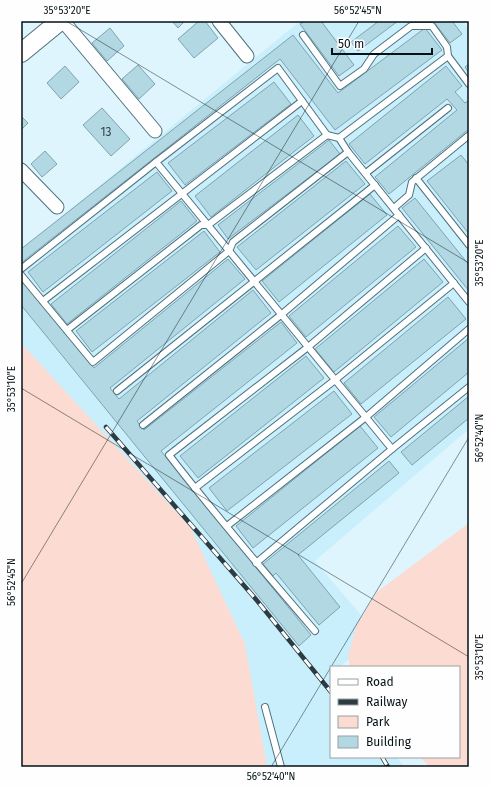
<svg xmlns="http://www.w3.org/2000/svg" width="490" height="788" font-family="'Fira Sans',sans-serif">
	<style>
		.built { fill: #caeffc }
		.green { fill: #fbdbd2 }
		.building { fill: #b2d8e4; stroke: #7fa3af }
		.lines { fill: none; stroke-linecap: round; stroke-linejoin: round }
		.service-casing { stroke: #50727d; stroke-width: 8 }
		.minor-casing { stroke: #50727d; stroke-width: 15 }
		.secondary-casing { stroke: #50727d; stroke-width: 20 }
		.service { stroke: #fff; stroke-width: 6 }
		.minor { stroke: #fff; stroke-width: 13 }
		.secondary { stroke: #fff; stroke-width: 18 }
		.rail-casing { stroke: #2d3c41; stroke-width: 4.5 }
		.rail { stroke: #fefefe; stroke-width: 3; stroke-dasharray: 9; stroke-linecap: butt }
		.ticks { fill: none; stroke: #041115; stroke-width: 1; stroke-opacity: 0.45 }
		.labels { text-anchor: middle; stroke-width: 3; stroke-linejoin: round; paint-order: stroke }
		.number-label { font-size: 12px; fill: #304349 }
		.neatline { fill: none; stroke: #041115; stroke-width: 1.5 }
		.ticks-label { font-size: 10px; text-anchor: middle; fill: #041115 }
	</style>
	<rect width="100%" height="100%" fill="#dff5fd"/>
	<path class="built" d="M300,21H368L369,22L371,21H463L469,29V429L315,561L378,635L340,667H331V757H397L405,767H21V250Z"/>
	<g class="green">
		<path d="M21,343L190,527L245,644L267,767H21Z"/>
		<path d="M469,523V767H430L420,757H459V667H350L348,656L356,627L377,592Z"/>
	</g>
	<g class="building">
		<path d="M172,21H185L178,28Z"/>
		<path d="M199,21H205L218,38L194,58L178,39Z"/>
		<path d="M305,21H321L354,65L339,76L300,24Z"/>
		<path d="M379,21H398L358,51L351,42Z"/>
		<path d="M433,21H452L462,34L450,43Z"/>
		<path d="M110,28L124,46L107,61L92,43Z"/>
		<path d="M425,28L442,50L335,130L280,59L21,263V249L293,35L338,93Z"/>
		<path d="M469,64V73L465,67Z"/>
		<path d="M138,65L155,84L139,99L122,79Z"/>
		<path d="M65,66L79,82L61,99L47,83Z"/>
		<path d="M446,66L462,86L455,92L465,103L468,101L469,103V129L389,194L375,177L457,110L447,99L365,164L349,144Z"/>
		<path d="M274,82L291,104L185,185L168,163Z"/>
		<path d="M102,108L130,139L111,156L83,125Z"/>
		<path d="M298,115L314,136L211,217L195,196Z"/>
		<path d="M21,116L28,123L21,130Z"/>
		<path d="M329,140L340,154L228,239L218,225Z"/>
		<path d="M45,151L57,164L42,177L31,164Z"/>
		<path d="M461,155L469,165V234L427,181Z"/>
		<path d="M346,161L365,184L256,270L237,247Z"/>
		<path d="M157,172L172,191L43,292L28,272Z"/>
		<path d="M370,194L387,215L279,302L262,281Z"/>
		<path d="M415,198L469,265V291L402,208Z"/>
		<path d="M181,201L197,221L67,324L51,304Z"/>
		<path d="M398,226L416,247L306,337L289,316Z"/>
		<path d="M204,231L220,252L92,352L76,331Z"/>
		<path d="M228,259L245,279L110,388L119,399L253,290L271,313L137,421L144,430L281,322L297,343L161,451L311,635L299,646L21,305V278L94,368Z"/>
		<path d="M424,259L443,282L334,372L315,349Z"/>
		<path d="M448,297L466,319L361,404L344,383Z"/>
		<path d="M469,338V372L391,437L374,417Z"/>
		<path d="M306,356L324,378L198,478L180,456Z"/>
		<path d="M334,391L352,414L227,511L209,488Z"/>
		<path d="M469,396V418L412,465L401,452Z"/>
		<path d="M360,426L378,448L253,548L236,526Z"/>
		<path d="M389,461L399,473L298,555L340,607L319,625L276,573L273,576L263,564Z"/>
	</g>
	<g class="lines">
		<defs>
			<g id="service">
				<path d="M303,35L340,86L364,69L374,54L411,26H432L447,47L448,56L469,84"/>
				<path d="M339,138L448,56"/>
				<path d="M156,162L392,449"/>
				<path d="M366,173L448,108"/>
				<path d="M416,178L469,245"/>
				<path d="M394,208L409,195L412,182L468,136L469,137"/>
				<path d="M21,269L156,162L278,68L327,135L339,138L348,152L469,302"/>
				<path d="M21,275L93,362L229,251L233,242L348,152"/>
				<path d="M43,301L302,101"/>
				<path d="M67,330L201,225H208L327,135"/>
				<path d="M117,391L375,185"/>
				<path d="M143,425L282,314L399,215"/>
				<path d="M195,488L335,380L454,283"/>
				<path d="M227,526L366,417L469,329"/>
				<path d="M256,563L392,449L469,387"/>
				<path d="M315,631C265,573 216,516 169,455L308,347L426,248"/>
				<path d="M265,707L281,767"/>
			</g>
			<g id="minor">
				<path d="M63,21L155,131"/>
				<path d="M219,21L247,56"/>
				<path d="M21,170L57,207"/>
			</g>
			<path id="secondary" d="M21,53L60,21"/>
		</defs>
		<use href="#service" class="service-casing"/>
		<use href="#minor" class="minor-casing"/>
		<use href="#secondary" class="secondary-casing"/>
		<use href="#service" class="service"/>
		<use href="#minor" class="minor"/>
		<use href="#secondary" class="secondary"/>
		<defs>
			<g id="rail">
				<path d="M106,427L254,597L331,692"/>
				<path d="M382,757L388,767"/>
			</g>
		</defs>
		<use href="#rail" class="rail-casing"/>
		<use href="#rail" class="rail"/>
	</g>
	<path class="ticks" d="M66,21L469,263M21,388L469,657M21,584L359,21M271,767L469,437"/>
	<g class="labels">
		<g class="number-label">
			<text x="106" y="136">13</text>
		</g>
	</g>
	<rect width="490" height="788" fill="none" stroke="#fefefe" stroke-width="44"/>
	<rect x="330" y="666" width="130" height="92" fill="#fefefe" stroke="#9a9fa1"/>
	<rect x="338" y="679" width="20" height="6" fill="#ffffff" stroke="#9a9fa1"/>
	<text x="366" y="686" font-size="12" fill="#041115">Road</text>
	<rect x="338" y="699" width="20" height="6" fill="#2d3c41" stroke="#9a9fa1"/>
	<text x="366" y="706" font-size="12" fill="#041115">Railway</text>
	<rect x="338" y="716" width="20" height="12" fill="#fbdbd2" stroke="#9a9fa1"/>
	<text x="366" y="726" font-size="12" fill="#041115">Park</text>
	<rect x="338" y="736" width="20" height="12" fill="#b2d8e4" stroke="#9a9fa1"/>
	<text x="366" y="746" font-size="12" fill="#041115">Building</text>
	<path d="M332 48v6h100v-6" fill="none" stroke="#041115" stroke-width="2"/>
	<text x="338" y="48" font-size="12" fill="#041115" stroke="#fefefe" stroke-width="3" paint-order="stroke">50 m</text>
	<rect x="22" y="22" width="446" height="744" class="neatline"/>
	<g class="ticks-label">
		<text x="67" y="14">35°53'20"E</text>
		<text x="358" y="14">56°52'45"N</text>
		<text transform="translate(479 263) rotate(-90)" y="4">35°53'20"E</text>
		<text transform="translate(11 389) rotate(-90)" y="4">35°53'10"E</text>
		<text transform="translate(479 438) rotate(-90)" y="4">56°52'40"N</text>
		<text transform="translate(11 582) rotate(-90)" y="4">56°52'45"N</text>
		<text transform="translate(479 657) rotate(-90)" y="4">35°53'10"E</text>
		<text x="271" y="780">56°52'40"N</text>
	</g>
</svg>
